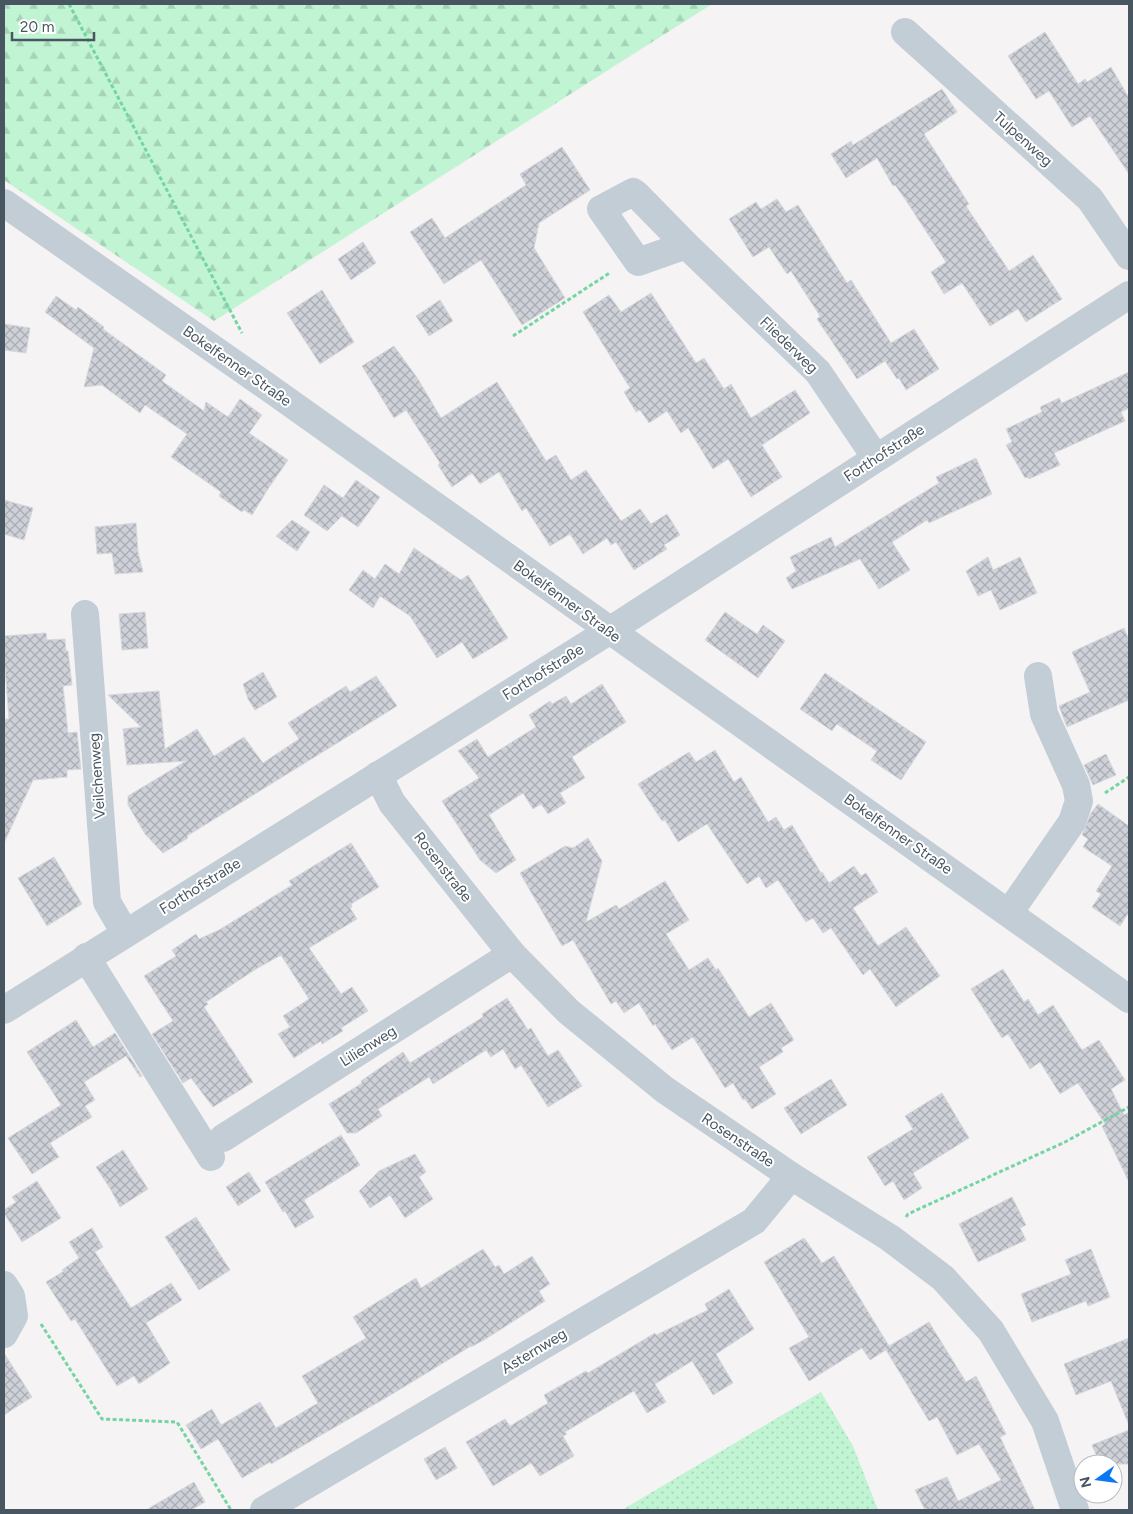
<svg xmlns="http://www.w3.org/2000/svg" width="1133" height="1514" font-family="Figtree,sans-serif">
	<style>
		.forest { fill: url(#forest-firs) }
		.park { fill: url(#park-dots) }
		.building { fill: url(#building-cross-hatch); stroke: #d6d9de }
		.lines { fill: none; stroke-linecap: round; stroke-linejoin: round }
		.path { stroke: #74d5a3; stroke-width: 3; stroke-dasharray: 4 2.5; stroke-linecap: butt }
		.minor { stroke: #c3cdd5; stroke-width: 28 }
		.labels { text-anchor: middle; stroke-width: 4; stroke-linejoin: round; paint-order: stroke }
		.street-label { font-size: 15px; fill: #485662; stroke: #fff }
	</style>
	<defs>
		<pattern id="forest-firs" width="22" height="20" patternUnits="userSpaceOnUse" patternTransform="scale(1.25)"><rect width="22" height="20" fill="#c0f4d3"/><path d="M5 1l3.5 6h-7zM16 11l3.5 6h-7z" fill="#a6d3b8"/></pattern>
		<pattern id="park-dots" width="8" height="8" patternUnits="userSpaceOnUse" patternTransform="scale(1.25)"><rect width="8" height="8" fill="#c0f4d3"/><path d="M2 2h.1M6 6h.1" fill="none" stroke="#a6d3b8" stroke-width="1.8" stroke-linecap="round"/></pattern>
		<pattern id="building-cross-hatch" width="8" height="8" patternUnits="userSpaceOnUse" patternTransform="scale(1.25)"><rect width="8" height="8" fill="#ced2d8"/><path d="M0 0l8 8M0 8l8-8" fill="none" stroke="#a9adb3"/></pattern>
	</defs>
	<rect width="100%" height="100%" fill="#f5f3f3"/>
	<path class="forest" d="M4,4H712L214,321L4,180Z"/>
	<path class="park" d="M821,1392L853,1446L878,1510H622Z"/>
	<g class="building">
		<path d="M1045,32L1078,84L1085,79L1087,82L1111,67L1129,98V174L1090,116L1072,127L1049,91L1036,99L1008,56Z"/>
		<path d="M942,89L957,112L924,134L969,204L966,206L1009,271L1033,255L1062,299L1026,322L1018,309L990,326L962,283L944,294L931,272L946,262L905,199L895,185L893,186L877,158L846,178L831,154L851,141L853,145Z"/>
		<path d="M562,147L590,190L539,223L534,248L565,298L522,325L481,260L444,284L410,232L432,218L445,238L526,185L520,174Z"/>
		<path d="M777,199L786,212L798,205L847,283L851,280L891,343L914,329L939,369L906,390L899,378L897,379L885,361L857,379L817,319L820,316L791,271L787,274L769,247L753,257L729,219L756,202L761,209Z"/>
		<path d="M363,242L376,263L351,280L338,259Z"/>
		<path d="M322,290L354,342L320,364L287,313Z"/>
		<path d="M651,293L696,363L704,358L724,389L731,384L751,418L795,390L810,413L762,445L782,477L751,497L728,459L713,469L688,428L681,433L667,411L649,423L640,410L636,412L624,392L630,388L583,312L609,295L621,312Z"/>
		<path d="M56,296L76,310L78,307L104,327L103,329L166,375L162,381L204,411L206,402L228,417L240,399L262,415L249,433L288,460L268,489L252,515L244,510L242,512L219,496L221,492L171,457L187,434L145,405L140,413L102,385L84,387L94,348L45,312Z"/>
		<path d="M440,300L453,321L429,336L416,316Z"/>
		<path d="M4,324L30,328L26,353L4,350Z"/>
		<path d="M394,346L418,379L441,418L497,382L546,461L556,455L571,480L586,470L621,521L640,509L651,524L667,514L680,535L664,545L667,549L634,570L616,542L611,545L607,538L583,554L570,534L550,546L526,508L522,511L499,472L480,484L472,473L452,487L438,465L440,463L406,410L394,418L362,366Z"/>
		<path d="M1129,372V408L1121,412L1125,421L1054,453L1060,465L1029,479L1028,477L1025,478L1006,445L1012,442L1006,429L1042,412L1040,407L1059,398L1062,403Z"/>
		<path d="M976,458L992,494L929,523L927,520L892,542L910,570L879,589L860,559L792,589L786,578L796,571L790,557L831,537L835,547L939,483L936,477Z"/>
		<path d="M356,480L380,497L358,527L342,516L327,531L304,515L324,485L343,498Z"/>
		<path d="M4,500L33,508L24,540L4,534Z"/>
		<path d="M292,520L310,532L297,551L276,536Z"/>
		<path d="M136,523L138,552L143,572L115,574L112,553L97,554L95,527Z"/>
		<path d="M414,548L461,580L468,575L508,638L473,659L462,642L437,658L410,616L380,596L373,608L349,590L363,570L375,579L385,564L399,574Z"/>
		<path d="M988,557L993,570L1020,557L1037,593L1000,610L991,590L978,596L966,571Z"/>
		<path d="M145,612L148,648L122,650L119,614Z"/>
		<path d="M725,612L757,634L763,625L785,641L758,678L705,640Z"/>
		<path d="M1124,628L1129,640V700L1067,727L1059,706L1090,692L1072,652Z"/>
		<path d="M46,633L47,640L65,639L66,651H68L72,685L63,686L68,733L77,732L81,769L67,770V777L33,780L4,843V719H9L5,668H4V636Z"/>
		<path d="M263,672L277,697L255,710L248,699L243,684Z"/>
		<path d="M825,673L926,742L901,780L871,760L877,751L837,724L832,731L800,709Z"/>
		<path d="M376,676L397,706L187,836L188,838L163,853L145,834L128,805V796L186,761L127,765L123,729L141,727L108,695L159,691L165,749L197,729L214,756L244,737L263,763L299,739L288,723L346,686L350,692Z"/>
		<path d="M602,684L626,722L572,757L585,778L560,793L566,803L548,814L541,804L533,809L523,793L489,815L516,860L496,873L480,860L442,801L479,778L458,751L477,739L488,757L536,727L529,715L550,701L552,704L566,696L571,704Z"/>
		<path d="M715,750L734,782L741,777L768,822L776,817L784,830L792,825L821,873L822,872L829,883L854,866L861,876L866,873L878,892L853,908L878,946L906,927L940,976L896,1007L870,969L863,975L831,928L823,933L813,918L806,922L778,880L766,888L759,876L747,884L707,824L678,842L665,820L662,821L638,784L689,752L696,762Z"/>
		<path d="M1106,754L1116,775L1093,785L1084,765Z"/>
		<path d="M1098,804L1129,826V912L1120,926L1092,907L1101,894L1096,891L1112,866L1083,847L1088,839L1082,835L1091,813Z"/>
		<path d="M588,838L602,861L586,922L616,905L619,909L665,881L689,920L666,934L689,970L708,958L716,970L718,968L749,1017L771,1003L794,1040L781,1048L783,1052L759,1067L776,1094L752,1109L745,1099L743,1100L733,1083L725,1088L693,1037L672,1050L655,1024L653,1026L639,1003L624,1013L616,1001L611,1004L573,940L562,946L520,873L565,846L573,848Z"/>
		<path d="M351,843L379,887L351,904L352,907L350,908L357,919L309,948L341,994L352,987L368,1011L341,1028L343,1031L322,1044L321,1041L294,1058L278,1034L290,1027L283,1016L309,999L281,955L256,969L206,1002L208,1004L204,1007L253,1082L213,1107L191,1078L183,1083L152,1034L173,1021L144,976L176,956L172,950L196,934L199,939L219,930L292,885L289,881Z"/>
		<path d="M54,857L82,904L47,926L18,878Z"/>
		<path d="M1003,969L1024,1002L1028,999L1038,1015L1053,1005L1082,1050L1099,1040L1125,1080L1111,1089L1124,1115L1129,1112V1182L1102,1126L1105,1124L1078,1083L1060,1094L1040,1062L1030,1069L1008,1034L1002,1038L971,989Z"/>
		<path d="M507,998L528,1030L531,1028L548,1056L558,1050L582,1086L548,1107L521,1065L515,1069L503,1049L491,1057L486,1050L433,1084L429,1077L378,1109L382,1116L356,1133H347L329,1104L362,1083L361,1081L403,1052L410,1063L483,1017L482,1014Z"/>
		<path d="M76,1020L93,1047L115,1033L142,1076L140,1077L126,1056L84,1082L95,1100L85,1106L92,1117L50,1143L59,1157L32,1174L8,1138L61,1105L27,1052Z"/>
		<path d="M831,1079L847,1105L801,1134L784,1108Z"/>
		<path d="M942,1093L969,1138L913,1173L922,1188L904,1200L893,1181L885,1186L867,1157L913,1129L905,1116Z"/>
		<path d="M341,1135L360,1165L304,1200L314,1217L295,1228L285,1211L283,1212L265,1182Z"/>
		<path d="M123,1150L148,1189L120,1207L111,1190L96,1167Z"/>
		<path d="M415,1154L426,1172L419,1177L433,1199L405,1218L390,1195L370,1208L359,1191L379,1171Z"/>
		<path d="M249,1172L261,1191L238,1206L226,1187Z"/>
		<path d="M37,1181L61,1218L22,1242L4,1213V1210L16,1202L12,1197Z"/>
		<path d="M1012,1197L1026,1225L1020,1228L1026,1240L978,1262L959,1224Z"/>
		<path d="M196,1217L230,1270L199,1290L165,1237Z"/>
		<path d="M92,1228L103,1247L95,1252L131,1308L171,1283L182,1300L146,1323L170,1363L139,1384L134,1376L117,1386L75,1319L71,1321L46,1282L64,1271L62,1270L79,1258L69,1242Z"/>
		<path d="M804,1238L822,1263L834,1256L889,1346L929,1322L966,1382L976,1376L1006,1434L1000,1437L1035,1510H925L915,1490L947,1477L958,1501L1001,1480L979,1444L957,1455L937,1417L929,1421L886,1350L870,1360L862,1348L809,1381L789,1348L809,1337L764,1262Z"/>
		<path d="M483,1249L495,1267L499,1265L504,1274L532,1256L550,1284L539,1291L545,1301L484,1340L471,1347V1346L389,1396L271,1464L270,1462L242,1478L218,1439L201,1449L186,1425L212,1409L221,1425L260,1402L276,1428L318,1403L302,1376L366,1338L353,1317L416,1278L421,1288Z"/>
		<path d="M1091,1249L1110,1297L1088,1306L1086,1301L1032,1322L1021,1294L1071,1274L1065,1260Z"/>
		<path d="M729,1289L754,1329L716,1354L733,1383L713,1395L692,1361L655,1384L666,1402L647,1413L634,1391L565,1432L567,1434L563,1436L574,1456L540,1476L531,1463L493,1486L466,1442L505,1419L510,1426L548,1403L544,1395L586,1371L588,1373L655,1333L656,1335L708,1310L705,1304Z"/>
		<path d="M1129,1338V1423H1128L1111,1381L1076,1395L1064,1364Z"/>
		<path d="M4,1353L32,1397L4,1415Z"/>
		<path d="M1129,1430V1464H1100L1092,1445Z"/>
		<path d="M445,1447L457,1468L436,1480L424,1459Z"/>
		<path d="M194,1482L205,1502L191,1510H146Z"/>
	</g>
	<g class="lines">
		<g class="path">
			<path d="M69,4L242,333"/>
			<path d="M513,336L611,272"/>
			<path d="M1105,793L1129,777"/>
			<path d="M906,1217L908,1214L1065,1142L1129,1107"/>
			<path d="M41,1324L102,1419L177,1422L231,1510"/>
		</g>
		<g class="minor">
			<path d="M905,32L1090,199L1129,256"/>
			<path d="M4,203L272,390L1129,999"/>
			<path d="M686,245L638,262L601,209L633,192L637,195L686,245L818,372L876,458"/>
			<path d="M85,614L107,902L125,933"/>
			<path d="M378,775L392,803L512,954L569,1012L665,1090L791,1176L890,1238L943,1278L991,1331L1045,1421L1075,1510"/>
			<path d="M1009,913L1072,822L1079,801L1076,785L1044,714L1038,676"/>
			<path d="M86,957L211,1157"/>
			<path d="M4,1010L609,631L1129,295"/>
			<path d="M223,1138L512,954"/>
			<path d="M4,1285L11,1296L14,1316L4,1334"/>
			<path d="M264,1510L754,1221L791,1176"/>
		</g>
	</g>
	<g class="labels">
		<g class="street-label">
			<text transform="translate(1023 139) rotate(42)" y="5">Tulpenweg</text>
			<text transform="translate(789 345) rotate(44)" y="5">Fliederweg</text>
			<text transform="translate(237 366) rotate(35)" y="5">Bokelfenner Straße</text>
			<text transform="translate(884 453) rotate(-33)" y="5">Forthofstraße</text>
			<text transform="translate(567 601) rotate(36)" y="5">Bokelfenner Straße</text>
			<text transform="translate(543 672) rotate(-32)" y="5">Forthofstraße</text>
			<text transform="translate(97 776) rotate(-94)" y="5">Veilchenweg</text>
			<text transform="translate(898 834) rotate(35)" y="5">Bokelfenner Straße</text>
			<text transform="translate(443 867) rotate(52)" y="5">Rosenstraße</text>
			<text transform="translate(200 886) rotate(-32)" y="5">Forthofstraße</text>
			<text transform="translate(368 1046) rotate(-32)" y="5">Lilienweg</text>
			<text transform="translate(738 1140) rotate(34)" y="5">Rosenstraße</text>
			<text transform="translate(534 1351) rotate(-31)" y="5">Asternweg</text>
		</g>
	</g>
	<rect width="1133" height="1514" fill="none" stroke="#485662" stroke-width="10"/>
	<g transform="translate(1098 1479) rotate(256)"><circle r="24" fill="#ffffff" stroke="#b6bbc0"/>
	<path d="M0-4L9 19L0 12L-9 19Z" fill="#0c77f5"/>
	<text y="-8" font-size="14" font-weight="bold" text-anchor="middle" fill="#485662">N</text>
	</g>
	<path d="M12 32v8h82v-8" fill="none" stroke="#485662" stroke-width="2.5"/>
	<text x="20" y="32" font-size="15" fill="#485662" stroke="#ffffff" stroke-width="4" paint-order="stroke">20 m</text>
</svg>
